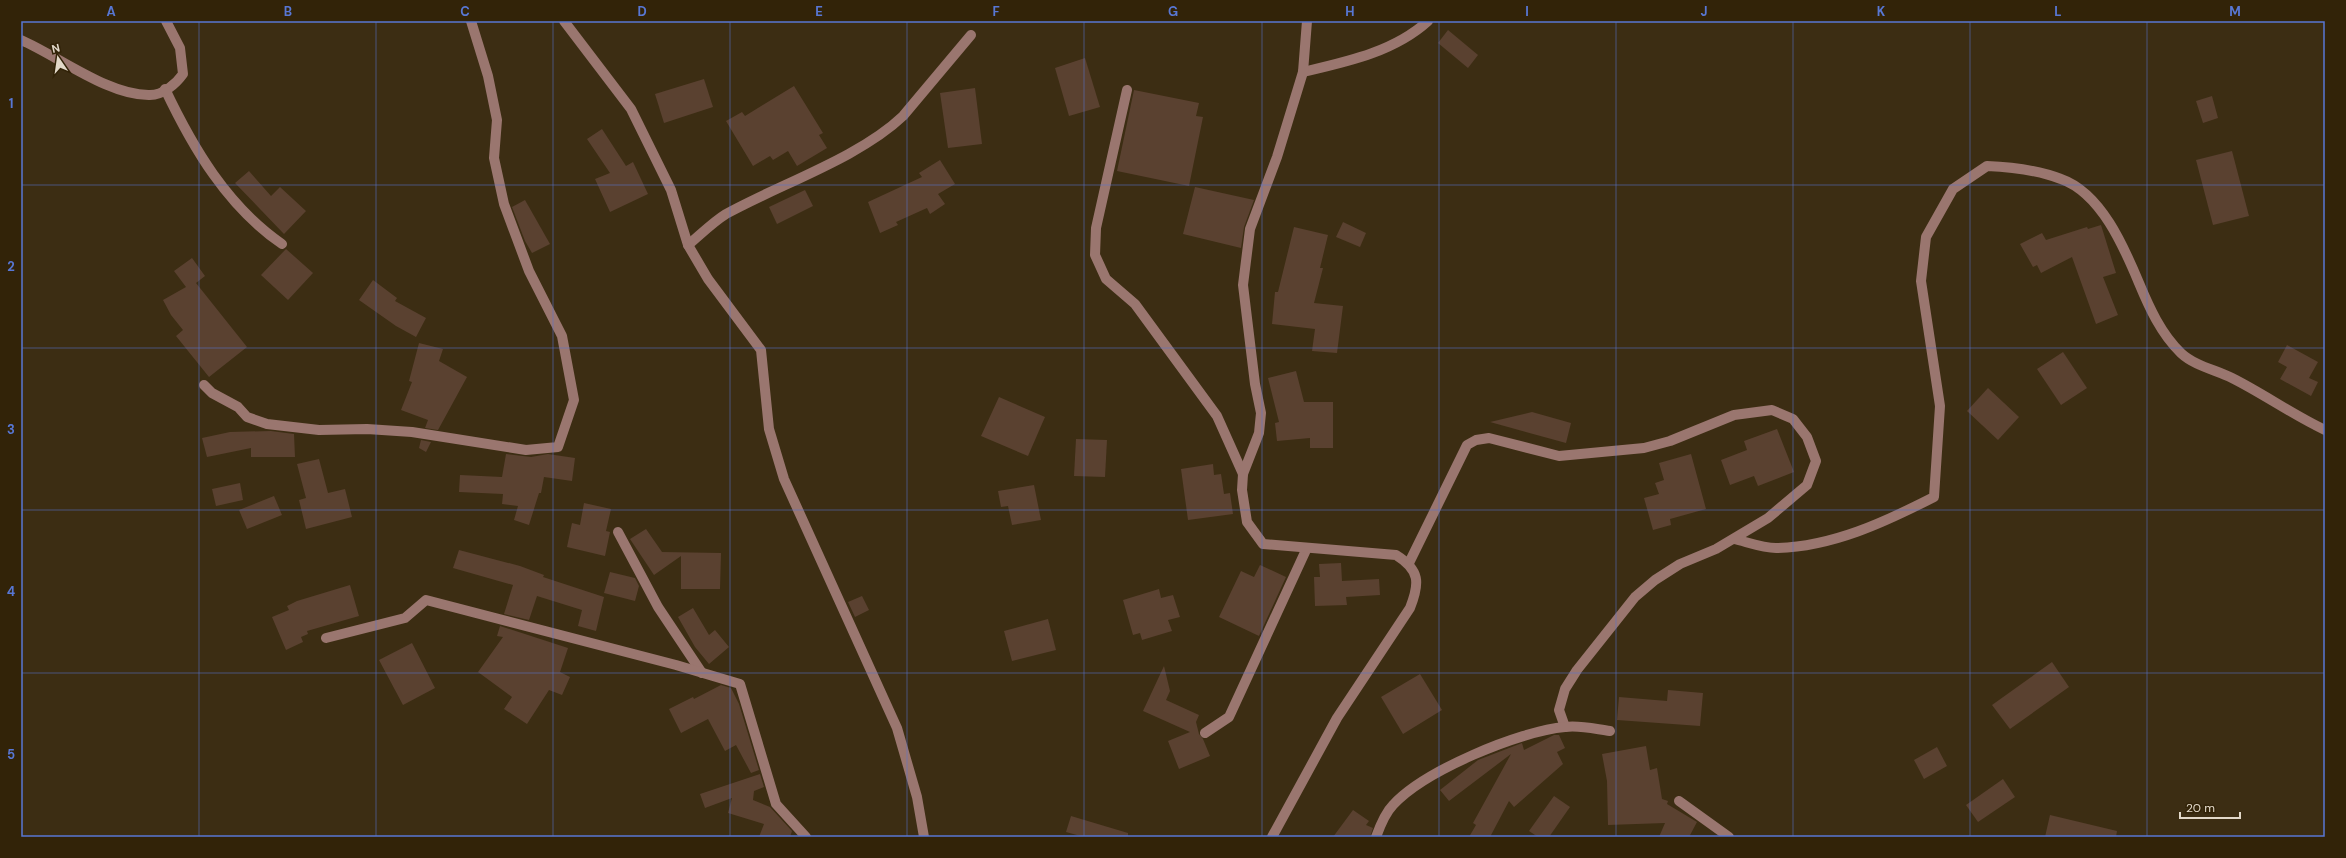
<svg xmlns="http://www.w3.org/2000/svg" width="2346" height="858" font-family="'DM Sans',sans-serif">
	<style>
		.building { fill: #5a4130 }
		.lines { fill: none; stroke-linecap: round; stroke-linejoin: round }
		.minor { stroke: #9a766f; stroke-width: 10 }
		.grid { fill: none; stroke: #5877d4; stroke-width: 1; stroke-opacity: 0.55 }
		.neatline { fill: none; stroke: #5877d4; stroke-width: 1.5 }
		.grid-label { font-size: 13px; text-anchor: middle; font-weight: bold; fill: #5877d4 }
	</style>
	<rect width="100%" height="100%" fill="#3c2d13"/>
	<g class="building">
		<path d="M1448,30L1478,55L1468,68L1438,43Z"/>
		<path d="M1085,58L1100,107L1069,116L1055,68Z"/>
		<path d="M704,79L713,107L664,123L655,94Z"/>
		<path d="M794,86L823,133L819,135L827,148L797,166L788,151L773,160L770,156L753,166L726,121L742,112L745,116Z"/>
		<path d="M975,88L982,144L948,148L940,93Z"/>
		<path d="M1134,90L1199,103L1196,116L1203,117L1189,186L1117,171Z"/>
		<path d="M2212,96L2218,118L2203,123L2196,101Z"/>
		<path d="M602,129L626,166L633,162L648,194L610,212L595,179L610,173L587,139Z"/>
		<path d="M2232,151L2249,216L2213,225L2196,160Z"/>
		<path d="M940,160L955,184L938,194L945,204L930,214L927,208L896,222L898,225L880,233L868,202L922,177L919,173Z"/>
		<path d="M249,171L271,196L280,187L306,211L284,234L235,183Z"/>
		<path d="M1195,187L1254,200L1244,227L1241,248L1183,234Z"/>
		<path d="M805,190L813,206L777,224L769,207Z"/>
		<path d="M525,200L550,244L532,253L525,241L512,207Z"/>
		<path d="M1343,222L1366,233L1360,247L1336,237Z"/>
		<path d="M2101,225L2116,273L2103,277L2118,315L2096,324L2072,257L2041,273L2037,265L2033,267L2020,244L2042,233L2046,240L2087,227L2088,229Z"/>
		<path d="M1294,227L1328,235L1320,268H1323L1314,303L1343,306L1337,353L1312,351L1315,329L1272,324L1275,292H1278Z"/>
		<path d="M286,249L313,273L288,300L261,275Z"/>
		<path d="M192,258L205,276L196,283L247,347L209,377L176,336L183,330L171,315L163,300L186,287L174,271Z"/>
		<path d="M373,280L397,298L395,301L426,318L416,337L396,326L359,300Z"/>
		<path d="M419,343L443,349L439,361L467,377L438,430L425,428L428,420L401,410L412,382L409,381Z"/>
		<path d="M2287,345L2318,362L2309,378L2318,382L2311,396L2280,379L2287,367L2278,362Z"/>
		<path d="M2063,352L2087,388L2061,405L2037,369Z"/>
		<path d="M1296,371L1304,402H1333V448H1310V438L1277,441L1275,423L1279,422L1268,378Z"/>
		<path d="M1988,388L2019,417L1998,440L1967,411Z"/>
		<path d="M999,397L1045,417L1028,456L981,436Z"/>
		<path d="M1532,412L1571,423L1566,443L1490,422Z"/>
		<path d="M1777,429L1794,472L1758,486L1754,476L1730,485L1721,460L1747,450L1744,441Z"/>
		<path d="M271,431L294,434L295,457H251V448L207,457L202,438L230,432Z"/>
		<path d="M1076,439L1107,440L1105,477L1074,476Z"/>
		<path d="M421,440L431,442L426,452L419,448Z"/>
		<path d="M506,454L531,457L548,454L575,458L572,481L544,477L541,493H539L529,525L514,520L518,506L502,504L503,494L459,492L460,475L502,477Z"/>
		<path d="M1691,454L1706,509L1670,519L1671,525L1653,530L1644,498L1659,494L1655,483L1664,480L1659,463Z"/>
		<path d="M319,459L328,493L345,489L352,517L306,529L299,500L306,498L297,464Z"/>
		<path d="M1213,464L1214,475L1221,474L1224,494L1230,493L1233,514L1188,520L1181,469Z"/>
		<path d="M240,483L243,500L216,506L212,489Z"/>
		<path d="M1034,485L1041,520L1012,525L1008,506L1001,507L998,491Z"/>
		<path d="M274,496L282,515L247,529L239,510Z"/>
		<path d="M584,503L611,509L606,531L610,532L605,556L567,547L572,523L580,525Z"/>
		<path d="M646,529L662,552L721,553L720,589H681V556L654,575L630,539Z"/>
		<path d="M459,550L520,566L544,575L543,577L604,597L596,631L578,626L582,610L537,596L529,620L504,614L513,585L453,568Z"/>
		<path d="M1341,563L1342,581L1379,579L1380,595L1346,597L1347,605L1315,606L1314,577H1320L1319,564Z"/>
		<path d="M1260,565L1286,577L1259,636L1219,617L1241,571L1254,577Z"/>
		<path d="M610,572L635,578L639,586L635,601L604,593Z"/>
		<path d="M350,585L359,616L307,631L308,634L301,637L303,642L286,650L272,617L289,610L287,606L297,601Z"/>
		<path d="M1159,589L1161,598L1173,595L1180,617L1168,620L1172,631L1142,640L1140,633L1133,635L1123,600Z"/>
		<path d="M862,596L869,610L855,617L848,602Z"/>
		<path d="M693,608L709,635L715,630L729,647L709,664L695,647L678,617Z"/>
		<path d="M1048,619L1056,650L1012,661L1004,631Z"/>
		<path d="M500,626L568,648L560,672L570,677L562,695L549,690L527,724L504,709L512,697L478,672L503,637L497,636Z"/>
		<path d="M412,643L435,688L403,705L379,660Z"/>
		<path d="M2052,662L2069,687L2010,729L1992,705Z"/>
		<path d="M1164,666L1170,691L1166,700L1199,715L1196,722L1199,734L1203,739L1210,756L1179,769L1168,741L1190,732L1143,711Z"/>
		<path d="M1420,674L1442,710L1403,734L1381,697Z"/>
		<path d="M721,685L731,688L739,704L759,770L751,773L736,745L725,751L708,719L681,733L669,709L693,697L694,699Z"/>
		<path d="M1668,690L1703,693L1700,726L1617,720L1619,697L1667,701Z"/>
		<path d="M1554,735H1559L1565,748L1557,752L1563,764L1514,807L1509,801L1490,837H1469L1476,825L1473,823L1511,754L1449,801L1440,790L1478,760L1522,743L1524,750Z"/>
		<path d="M1646,746L1650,770L1657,768L1662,799L1668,801L1667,804L1697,822L1689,837H1659L1665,823L1608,825L1607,781L1602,754Z"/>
		<path d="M1937,747L1947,766L1924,779L1914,760Z"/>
		<path d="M760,774L764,787L754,791L753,800L770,807L792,831L790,837H759L764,824L728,813L732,798L705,808L700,794Z"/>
		<path d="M2003,779L2015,797L1978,822L1966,805Z"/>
		<path d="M1554,796L1570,807L1549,837H1538L1529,831Z"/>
		<path d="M1353,810L1369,821L1366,825L1373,828L1370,837H1333Z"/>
		<path d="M2050,815L2117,831L2116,837H2045Z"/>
		<path d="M1071,816L1128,833V837H1084L1066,832Z"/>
	</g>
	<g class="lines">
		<g class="minor">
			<path d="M564,21L631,109L671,190L688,245L708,279L761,350L769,429L784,479L897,728L917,797L924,837"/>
			<path d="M21,40C58,56 109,96 150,95C163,95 176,84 183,74L180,48L166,21"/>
			<path d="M1303,72C1346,62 1394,52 1428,21"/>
			<path d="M165,89C193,148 227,206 282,244"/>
			<path d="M1127,90L1096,228L1095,255L1106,279L1135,304L1217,416L1243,474"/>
			<path d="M688,245C700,235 713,222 726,214C780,184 859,158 903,116L971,35"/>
			<path d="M204,385L212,393L238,407L247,417L267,424L319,430L367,429L412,432L526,450L558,447L574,400L562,336L529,271L504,204L494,158L497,120L488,76L471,21"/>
			<path d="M618,532L658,607L702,673"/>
			<path d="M1734,539C1747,542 1763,548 1776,548C1832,547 1885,522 1934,497L1940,406L1921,281L1926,237L1953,189L1987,166C2011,167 2038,170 2061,179C2101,193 2124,247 2139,283C2149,307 2161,334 2181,353C2195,366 2216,370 2232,378C2264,394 2293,415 2325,430"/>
			<path d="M1409,563L1467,445L1476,440L1489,438L1559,456L1644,448L1670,441L1734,415L1772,410L1793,419L1807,437L1816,461L1807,485L1768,518L1716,549L1680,564L1655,580L1635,597L1577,670L1565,689L1559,710L1565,727"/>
			<path d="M326,638L405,618L426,600L676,665L740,684L776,804L806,837"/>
			<path d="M1205,733L1229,717L1306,550"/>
			<path d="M1679,801L1729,837"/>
			<path d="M1272,837L1337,718L1410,608C1420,583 1420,570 1396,555L1263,544L1247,522L1242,490L1243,474L1259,433L1261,413L1255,384L1243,285L1250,229L1277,157L1303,72L1307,21"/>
			<path d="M1376,837C1380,826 1385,813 1393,805C1424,771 1519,731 1565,727C1580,725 1595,729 1610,731"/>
		</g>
	</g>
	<path class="grid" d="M199,21V837M376,21V837M553,21V837M730,21V837M907,21V837M1084,21V837M1262,21V837M1439,21V837M1616,21V837M1793,21V837M1970,21V837M2147,21V837M21,185H2325M21,348H2325M21,510H2325M21,673H2325"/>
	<rect width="2346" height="858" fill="none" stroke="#322308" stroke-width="44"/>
	<g transform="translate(58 58) rotate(347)" stroke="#322308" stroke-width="3" paint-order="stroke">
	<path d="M0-3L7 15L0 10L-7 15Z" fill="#e2d8c9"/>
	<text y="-6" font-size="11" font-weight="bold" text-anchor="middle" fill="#e2d8c9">N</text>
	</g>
	<path d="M2180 812v6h60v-6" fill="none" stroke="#e2d8c9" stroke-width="2"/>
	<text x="2186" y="812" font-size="12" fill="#e2d8c9" stroke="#322308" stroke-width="3" paint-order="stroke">20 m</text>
	<rect x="22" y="22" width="2302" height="814" class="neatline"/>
	<g class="grid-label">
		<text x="111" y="16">A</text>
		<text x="288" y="16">B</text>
		<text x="465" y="16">C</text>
		<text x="642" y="16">D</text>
		<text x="819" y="16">E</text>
		<text x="996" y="16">F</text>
		<text x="1173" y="16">G</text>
		<text x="1350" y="16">H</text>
		<text x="1527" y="16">I</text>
		<text x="1704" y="16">J</text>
		<text x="1881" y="16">K</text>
		<text x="2058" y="16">L</text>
		<text x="2235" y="16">M</text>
		<text x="11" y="108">1</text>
		<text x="11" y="271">2</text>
		<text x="11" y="434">3</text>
		<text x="11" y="596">4</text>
		<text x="11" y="759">5</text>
	</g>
</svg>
